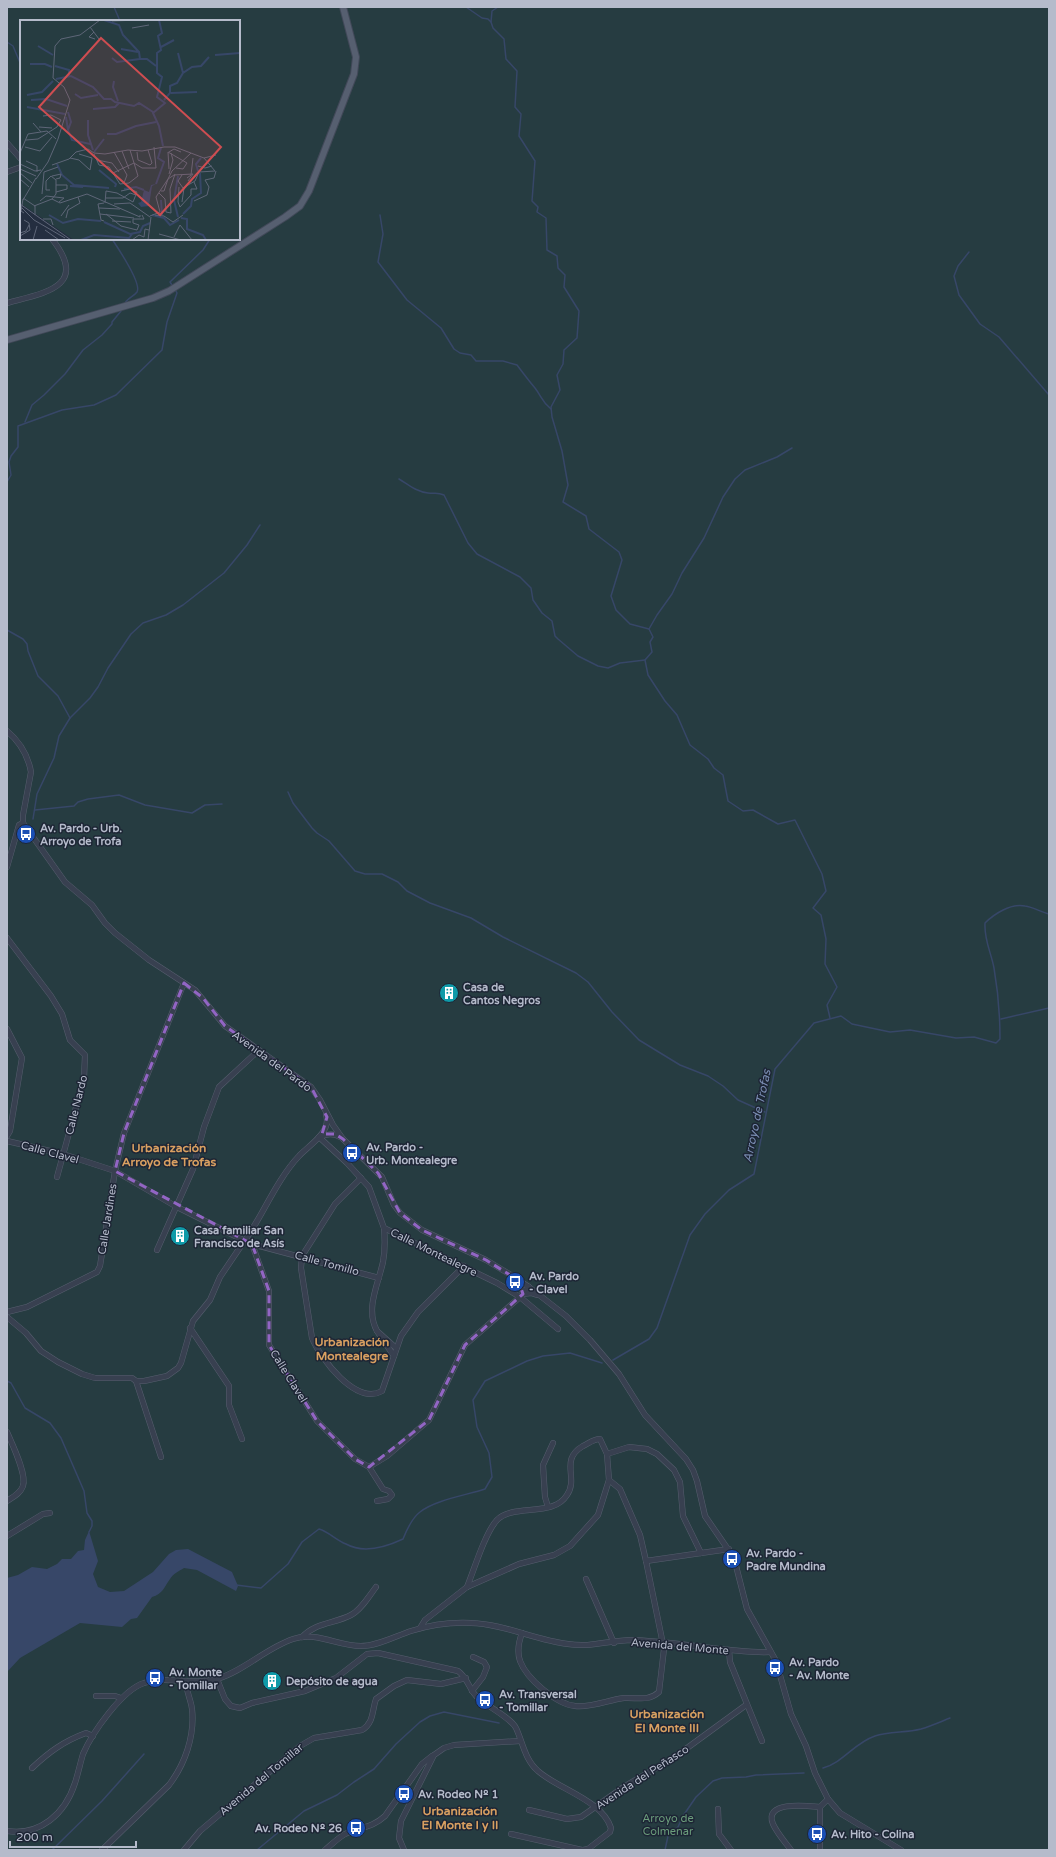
<svg xmlns="http://www.w3.org/2000/svg" width="1056" height="1857" font-family="'Varela Round',sans-serif">
	<style>
		.green { fill: #263c41; fill-rule: evenodd }
		.water { fill: #374768 }
		.lines { fill: none; stroke-linecap: round; stroke-linejoin: round }
		.stream { stroke: #374768; stroke-width: 1.5 }
		.minor-casing { stroke: #565e6e; stroke-width: 6 }
		.major-casing { stroke: #424959; stroke-width: 8 }
		.minor { stroke: #384050; stroke-width: 5 }
		.major { stroke: #565f70; stroke-width: 6 }
		.marked { fill: none; stroke: #9265c4; stroke-width: 3; stroke-dasharray: 8 5; stroke-linejoin: round }
		.labels { text-anchor: middle; stroke-width: 3; stroke-linejoin: round; paint-order: stroke }
		.poi-label { font-size: 11px; font-weight: bold; fill: #b5bbcb; stroke: #1d2535; text-anchor: start }
		.street-label { font-size: 11px; fill: #b5bbcb; stroke: #1d2535 }
		.park-label { font-size: 11px; fill: #6b9d7b; stroke: #1d2535 }
		.water-label { font-size: 12px; font-style: italic; fill: #7b8eb3; stroke: #1d2535 }
		.neighbourhood-label { font-size: 12px; font-weight: bold; fill: #d9a061; stroke: #1d2535 }
		.inset-river { fill: none; stroke: #374768; stroke-width: 2 }
		.inset-road { fill: none; stroke: #5e6678; stroke-width: 1 }
		.view { fill: #ce4d51; fill-opacity: 0.15; stroke: #ce4d51; stroke-width: 2 }
		.inset-edge { fill: none; stroke: #b5bbcb; stroke-width: 2 }
	</style>
	<rect width="100%" height="100%" fill="#242e40"/>
	<path class="green" d="M7,7H1049V1850H7ZM21,21H239V239H21Z"/>
	<path class="water" d="M89,1531L98,1561L93,1574L98,1587L110,1592L124,1591L153,1572L169,1554L176,1550L188,1549L232,1572L238,1586L236,1591L197,1570L184,1568C179,1571 173,1574 170,1579C164,1587 163,1594 152,1597L137,1618L131,1619L122,1627L80,1623L20,1658L7,1672V1578L18,1575L32,1567L47,1569L57,1564L62,1559H71L78,1551L84,1550L85,1540Z"/>
	<g class="lines">
		<g class="stream">
			<path d="M114,7L120,21"/>
			<path d="M466,7L482,18L488,19L491,22L493,28L504,39L506,59L517,71L515,107L521,114L519,136L535,161L532,201L538,207L537,212L546,218L547,250L557,256L558,268L565,275L564,287L579,311L577,338L564,350L563,364L557,375L560,390L551,407L552,417L562,451L568,485L563,502L586,516L589,529L619,552L622,560L611,596L616,610L630,624L649,629L653,637L650,642L652,652L645,660L648,675L665,701L677,715L690,745L708,759L714,768L723,775L728,801L743,811L753,810L778,824L795,820L822,874L826,891L813,908L821,915L826,939L825,964L837,987L827,1005L830,1018"/>
			<path d="M491,22L492,11L498,7"/>
			<path d="M7,42L13,46L21,65"/>
			<path d="M380,215L383,234L378,262L407,300L441,328L454,349L460,353L471,355L476,361H503L517,365C523,373 529,381 535,388C542,397 541,401 551,409"/>
			<path d="M112,239C118,248 142,284 137,292C134,296 128,298 125,303"/>
			<path d="M969,252L958,266L954,276L959,295L980,324L999,337L1049,395"/>
			<path d="M172,285L170,282L203,250L210,239"/>
			<path d="M25,422L32,405L44,395L65,374L83,350L102,335L112,324V322L121,311"/>
			<path d="M399,479C409,485 417,492 428,493C435,494 437,492 444,495L468,543L477,554L520,577L531,588L533,600L542,613L552,621L555,636L558,639L578,656L598,666L608,668L620,663L645,660"/>
			<path d="M7,482L11,475L9,462L11,456L18,447V426L62,410L94,405L116,395L162,350L167,322L177,293L176,291"/>
			<path d="M649,629L657,615L672,594L682,573L704,538L723,497L735,479L745,470L777,457L792,448"/>
			<path d="M7,630L23,639L27,644L28,651L38,676L58,696L70,718"/>
			<path d="M288,792L293,803L312,828L317,833L329,841L355,871L365,874H382L398,882L407,891L430,903L471,918L503,937L576,973L588,982L612,1012L639,1040L680,1065L708,1076L723,1086L738,1100L765,1112"/>
			<path d="M35,810L74,806L78,802L88,799L119,795L145,805L192,813L205,805L222,804"/>
			<path d="M33,819L37,794L54,758L59,736L70,718L90,698L98,687L108,668L131,634L143,623L166,615L183,605L224,573L247,545L260,525"/>
			<path d="M1001,1019L1049,1008"/>
			<path d="M613,1360L649,1339L657,1328L690,1235L705,1214L729,1190L754,1174L775,1069L814,1023L841,1016L852,1024L890,1032L910,1030L956,1038L974,1037L996,1043L1000,1039C1000,1015 998,991 994,968C991,952 984,940 985,923C994,914 1011,903 1025,906C1033,907 1041,912 1049,914"/>
			<path d="M7,1381L11,1383L25,1408L50,1423L61,1438L84,1491L87,1513L92,1521V1526L89,1532"/>
			<path d="M236,1585L261,1588L288,1564L302,1542L319,1529C329,1532 336,1540 346,1544C364,1554 386,1547 403,1539C407,1529 412,1518 420,1512C435,1500 467,1495 485,1489L492,1477L489,1453L477,1427L473,1400L485,1381L527,1361L543,1356L570,1353L602,1363"/>
			<path d="M823,1768C844,1762 854,1743 875,1736C889,1731 906,1733 921,1729C931,1726 940,1722 950,1718"/>
			<path d="M52,1850L102,1801L144,1754"/>
			<path d="M257,1850L304,1811L337,1795L354,1782L374,1769L396,1744L420,1722L430,1716L444,1712L499,1723"/>
			<path d="M665,1850L668,1836L678,1827L683,1816L696,1797L713,1781L722,1778L746,1777L756,1775L804,1773"/>
		</g>
		<defs>
			<g id="minor">
				<path d="M7,143L21,159"/>
				<path d="M7,172L21,167"/>
				<path d="M7,303C44,293 90,287 52,239"/>
				<path d="M7,731C20,742 28,755 31,772L23,815V823L65,882L92,905L105,923L115,933L149,960L195,990L225,1026L311,1087L320,1100L333,1125L343,1139L382,1177L394,1205L400,1213L422,1230L486,1260L511,1275L529,1287L566,1316L590,1340L619,1374L645,1415L686,1459L693,1470L697,1481L705,1516L734,1558L747,1609L776,1661L791,1714L806,1746L815,1773L828,1799L840,1813L901,1850"/>
				<path d="M7,867L19,825L23,823"/>
				<path d="M7,938L51,996L62,1014L70,1040L85,1055L84,1078L57,1177"/>
				<path d="M7,1029L22,1058L10,1131L7,1136"/>
				<path d="M319,1137L347,1163L369,1187L384,1228L497,1283L520,1297L558,1329"/>
				<path d="M319,1137C327,1134 333,1133 340,1137"/>
				<path d="M7,1141L63,1154L115,1171L177,1207L243,1240"/>
				<path d="M361,1178L335,1204L302,1256L301,1268L312,1338C320,1358 356,1406 382,1391L401,1336L418,1312L464,1266"/>
				<path d="M246,1241L252,1244L269,1291V1345L317,1421L355,1459L369,1467L387,1456L429,1420L465,1345L520,1297L529,1287"/>
				<path d="M252,1244L379,1278"/>
				<path d="M157,1250L193,1169L204,1127L219,1087L259,1050"/>
				<path d="M520,1282L522,1287L523,1294L531,1293L537,1295"/>
				<path d="M7,1312L27,1307L97,1272L100,1266L115,1171L124,1133L184,983"/>
				<path d="M7,1317L26,1333L41,1351L58,1362L82,1374L95,1378H132L136,1381H144L167,1376L178,1368L181,1363L193,1321L210,1300L220,1277L243,1243L246,1242V1239C263,1214 278,1178 299,1156C308,1146 332,1132 326,1115"/>
				<path d="M190,1328L229,1386V1405L242,1439"/>
				<path d="M377,1331C365,1309 378,1285 383,1262C385,1251 385,1239 384,1228"/>
				<path d="M394,1356L377,1331L396,1348"/>
				<path d="M136,1381L161,1457"/>
				<path d="M7,1432C12,1444 27,1474 23,1486C20,1494 13,1497 7,1501"/>
				<path d="M607,1454L629,1447L647,1449L657,1454L674,1470L680,1482L683,1516L701,1553"/>
				<path d="M369,1467L383,1489L389,1491L392,1495L388,1499L377,1501"/>
				<path d="M548,1507L545,1497L543,1465L553,1443"/>
				<path d="M7,1536L43,1514L50,1513"/>
				<path d="M646,1561L729,1549"/>
				<path d="M586,1579L614,1643"/>
				<path d="M467,1587C474,1570 485,1533 497,1520C514,1503 553,1518 567,1495C579,1478 559,1460 583,1446C589,1443 594,1439 600,1439L607,1454L609,1480L620,1489L640,1535L646,1561L664,1649L659,1692C648,1702 637,1697 624,1698C608,1700 591,1708 575,1706C556,1704 527,1679 520,1661C517,1652 519,1641 522,1633"/>
				<path d="M420,1628L425,1620L467,1587L519,1564L554,1555L570,1546L598,1515L609,1480"/>
				<path d="M302,1637C316,1622 334,1624 351,1615C361,1610 369,1596 376,1587"/>
				<path d="M729,1650L730,1662L762,1741"/>
				<path d="M217,1679L225,1699L231,1706L240,1708L252,1703L305,1691L336,1678L367,1654L378,1653L458,1671C468,1678 469,1690 478,1698C487,1706 511,1718 516,1728C523,1743 525,1760 538,1771C558,1789 602,1800 611,1828L610,1832L588,1849L583,1850"/>
				<path d="M472,1691L483,1677L487,1667L484,1662L473,1657"/>
				<path d="M96,1696H115L121,1698"/>
				<path d="M32,1768C49,1752 64,1741 86,1733L93,1736"/>
				<path d="M718,1809L719,1834L731,1850"/>
				<path d="M529,1810L567,1819L581,1817L625,1786L672,1759L746,1705"/>
				<path d="M7,1831C40,1836 65,1814 75,1783C78,1774 80,1764 83,1754C92,1733 122,1690 144,1683C167,1675 193,1686 217,1679C244,1671 266,1648 293,1639C316,1631 338,1646 361,1646C377,1646 396,1636 411,1631C430,1625 451,1622 471,1623C504,1624 535,1640 568,1644C591,1648 610,1640 632,1640C661,1641 690,1645 719,1649C736,1650 753,1653 770,1652"/>
				<path d="M511,1834L582,1850"/>
				<path d="M102,1850L169,1785C185,1764 195,1736 192,1709C191,1700 186,1691 186,1681"/>
				<path d="M184,1850L200,1831L300,1746L314,1738L362,1730C374,1723 372,1710 376,1699L394,1686L407,1680L441,1684L466,1678"/>
				<path d="M325,1850C331,1845 338,1838 345,1834C360,1827 372,1828 385,1816L422,1764L432,1756"/>
				<path d="M404,1850L399,1838L401,1821L434,1755L444,1748L454,1745L520,1741"/>
				<path d="M791,1850C785,1842 777,1833 773,1824C763,1800 809,1806 820,1807"/>
				<path d="M820,1850V1807L828,1799"/>
			</g>
			<path id="major" d="M7,340L153,298L169,291L285,217L300,206L309,191L354,74L356,57L343,7"/>
		</defs>
		<use href="#minor" class="minor-casing"/>
		<use href="#major" class="major-casing"/>
		<use href="#minor" class="minor"/>
		<use href="#major" class="major"/>
	</g>
	<path class="marked" d="M184,983L203,998L225,1026L311,1087L327,1117L322,1134H335L343,1139L378,1173L400,1213L422,1230L486,1260L518,1280L523,1294L465,1345L429,1420L369,1467L355,1459L317,1421L269,1345V1291L252,1244L115,1171L124,1133Z"/>
	<defs>
		<symbol id="bus-disc" viewBox="-11 -11 22 22"><circle r="9.5" fill="#1a4fb4" stroke="#1d2535"/><path d="M-5-6H5V4H4V6H2V4H-2V6H-4V4H-5ZM-3.5-4V0h7V-4ZM-3.5 1.2v1.5H-2V1.2ZM2 1.2v1.5H3.5V1.2Z" fill="#fff"/></symbol>
		<symbol id="building-disc" viewBox="-11 -11 22 22"><circle r="9.5" fill="#0f9aa8" stroke="#1d2535"/><path d="M-4-6H4V6H1V3H-1V6H-4ZM-2.5-4.3h1.7v1.8h-1.7ZM.8-4.3h1.7v1.8H.8ZM-2.5-1h1.7V.8h-1.7ZM.8-1h1.7V.8H.8Z" fill="#fff"/></symbol>
	</defs>
	<g fill-rule="evenodd">
		<use href="#bus-disc" x="15" y="823" width="22" height="22"/>
		<use href="#building-disc" x="438" y="982" width="22" height="22"/>
		<use href="#bus-disc" x="341" y="1142" width="22" height="22"/>
		<use href="#building-disc" x="169" y="1225" width="22" height="22"/>
		<use href="#bus-disc" x="504" y="1271" width="22" height="22"/>
		<use href="#bus-disc" x="721" y="1548" width="22" height="22"/>
		<use href="#bus-disc" x="764" y="1657" width="22" height="22"/>
		<use href="#bus-disc" x="144" y="1667" width="22" height="22"/>
		<use href="#building-disc" x="261" y="1670" width="22" height="22"/>
		<use href="#bus-disc" x="474" y="1689" width="22" height="22"/>
		<use href="#bus-disc" x="393" y="1783" width="22" height="22"/>
		<use href="#bus-disc" x="345" y="1817" width="22" height="22"/>
		<use href="#bus-disc" x="806" y="1823" width="22" height="22"/>
	</g>
	<g class="labels">
		<g class="poi-label">
			<text x="40" y="832">Av. Pardo - Urb.<tspan x="40" dy="13">Arroyo de Trofa</tspan></text>
			<text x="463" y="991">Casa de<tspan x="463" dy="13">Cantos Negros</tspan></text>
			<text x="366" y="1151">Av. Pardo -<tspan x="366" dy="13">Urb. Montealegre</tspan></text>
			<text x="194" y="1234">Casa familiar San<tspan x="194" dy="13">Francisco de Asís</tspan></text>
			<text x="529" y="1280">Av. Pardo<tspan x="529" dy="13">- Clavel</tspan></text>
			<text x="746" y="1557">Av. Pardo -<tspan x="746" dy="13">Padre Mundina</tspan></text>
			<text x="789" y="1666">Av. Pardo<tspan x="789" dy="13">- Av. Monte</tspan></text>
			<text x="169" y="1676">Av. Monte<tspan x="169" dy="13">- Tomillar</tspan></text>
			<text x="286" y="1685">Depósito de agua</text>
			<text x="499" y="1698">Av. Transversal<tspan x="499" dy="13">- Tomillar</tspan></text>
			<text x="418" y="1798">Av. Rodeo Nº 1</text>
			<text x="342" y="1832" text-anchor="end">Av. Rodeo Nº 26</text>
			<text x="831" y="1838">Av. Hito - Colina</text>
		</g>
		<g class="street-label">
			<text transform="translate(272 1061) rotate(36)" y="4">Avenida del Pardo</text>
			<text transform="translate(76 1105) rotate(-76)" y="4">Calle Nardo</text>
			<text transform="translate(50 1152) rotate(15)" y="4">Calle Clavel</text>
			<text transform="translate(107 1219) rotate(-81)" y="4">Calle Jardines</text>
			<text transform="translate(434 1252) rotate(26)" y="4">Calle Montealegre</text>
			<text transform="translate(327 1263) rotate(15)" y="4">Calle Tomillo</text>
			<text transform="translate(289 1376) rotate(58)" y="4">Calle Clavel</text>
			<text transform="translate(680 1646) rotate(5)" y="4">Avenida del Monte</text>
			<text transform="translate(642 1777) rotate(-33)" y="4">Avenida del Peñasco</text>
			<text transform="translate(261 1779) rotate(-40)" y="4">Avenida del Tomillar</text>
		</g>
		<g class="park-label">
			<text x="668" y="1822">Arroyo de<tspan x="668" dy="13">Colmenar</tspan></text>
		</g>
		<g class="water-label">
			<text transform="translate(757 1116) rotate(-78)" y="4">Arroyo de Trofas</text>
		</g>
		<g class="neighbourhood-label">
			<text x="169" y="1152">Urbanización<tspan x="169" dy="14">Arroyo de Trofas</tspan></text>
			<text x="352" y="1346">Urbanización<tspan x="352" dy="14">Montealegre</tspan></text>
			<text x="667" y="1718">Urbanización<tspan x="667" dy="14">El Monte III</tspan></text>
			<text x="460" y="1815">Urbanización<tspan x="460" dy="14">El Monte I y II</tspan></text>
		</g>
	</g>
	<g transform="translate(20 20)">
		<rect width="220" height="220" fill="#242e40"/>
		<path d="M0,0H220V220H54L0,183Z" fill="#263c41"/>
		<path d="M136,164L132,166L129,186L121,187L118,183L121,182L124,170L129,172L131,165Z" fill="#374768"/>
		<path class="inset-river" d="M84,0L99,5L103,15L119,32L120,39H127L136,46M139,0L142,13L138,16L141,30L137,33V53L142,57L137,77L145,83L133,93L139,106L143,126M18,26L33,35M141,27L154,20M101,29L118,32M158,33L163,53M195,35L220,33M92,38L97,42L120,39M10,44H25L32,47M35,46L49,50V56M36,59L51,56L73,67L84,79H91L95,82L114,86L119,83L133,92M94,61L93,67L98,81M151,73L177,72M55,74L61,78L78,75M7,75L22,72L33,61M11,80L26,79L47,86M144,80L150,73V66L157,63L163,53L172,47L181,46L189,37M7,87L45,94M73,89L95,87L99,83M48,92L51,102L48,110L52,120L70,124M46,97L48,110M68,100V115L73,130M87,114H96L116,106L136,102M74,132L84,119M37,144L42,155L54,165L89,168M79,150L96,164L95,167M178,151L176,144L181,138M136,164L144,142L138,138L141,128M50,166L63,167M104,169L116,167L124,170M141,180L142,195M163,194L171,186L172,179L181,173L180,153M29,195L43,203L58,199L81,201M132,195L144,198L150,205L159,200M158,197L154,180L158,156M161,198L167,199V209L183,215L186,220M84,202L110,214L120,212L123,206L130,203M61,220L74,215L109,218L112,214"/>
		<path class="inset-road" d="M92,1L120,0M70,7L79,19M112,8L129,5M74,12L69,17L75,19M13,103L21,112M19,107L32,108M27,111L36,119M8,114L27,111M6,120L18,119L37,107L41,100L31,95L23,96M5,127L20,131L32,117M102,131L109,149M94,132L107,155L104,163M117,132L118,140L130,145L132,143L128,130M148,132L167,143L163,149L156,148M148,132L149,149M149,132L154,129L161,132M0,133L8,114M74,134L79,145L89,147L100,164L109,163L118,156L110,130M50,138L59,140L70,150L72,138L59,134M77,140L92,143L99,152M6,141L17,146V152M114,143L122,148H136L134,127M0,144L15,151L21,150M32,145L49,139L56,132L68,129L74,133L85,134L108,130L122,131L144,127H155L184,138L196,135M178,146L185,148L192,146M0,149L16,156M0,153L12,163M93,153L114,143M149,154L153,140L151,133M162,155L158,161L163,168L175,161L179,152L195,151L184,138M32,156L41,154L40,158L36,159M167,158L171,155L173,138M0,159L9,167M16,159L28,142L38,119L50,80L44,67L33,58L35,26L41,19L60,15L80,0M148,159L152,151L171,133M26,161L31,156L36,160V174L32,179M26,161V170H30M159,167L158,182L160,187L171,175V169H177L174,162M101,171L110,169L117,172L113,182M141,171H144L148,159L154,155L173,154L168,161M36,172L47,169V165H36M139,173L145,179L146,192L151,193L150,169L155,154M22,174L24,152L38,147M3,178L15,186V195M86,178H103L110,173L116,175M3,179L1,191L4,193M3,180L16,158M20,181L26,176L44,178L39,182M174,181L187,175L189,167L185,160L194,158L196,151M162,182L164,168M40,183L67,174L120,197V195M84,183L78,184L81,200L84,201M85,183L86,171L97,173L113,182M0,184L51,220M94,184L110,183L130,197M14,186L32,179L40,183M2,188L14,200L45,218M79,188L100,189M80,194L114,198M86,194L101,206L117,210L119,205L113,203V199H124L122,195M135,195L144,196L153,202L163,195M41,196L49,185M130,196L140,192L136,177L148,159M46,198L48,190L60,183L58,177M23,199H31L33,205M92,201L111,202M25,210L39,220M0,213L6,211L9,205M139,214L161,220M0,216L10,210L9,203L4,200M154,217L160,205L172,220M13,220L17,206M112,220L119,215L124,217L125,209L129,210M128,220L131,197"/>
		<path class="view" d="M81,18L201,127L140,195L19,87Z"/>
		<rect width="220" height="220" class="inset-edge"/>
	</g>
	<rect width="1056" height="1857" fill="none" stroke="#b5bbcb" stroke-width="16"/>
	<path d="M10 1841v6h126v-6" fill="none" stroke="#b5bbcb" stroke-width="2"/>
	<text x="16" y="1841" font-size="12" fill="#b5bbcb" stroke="#1d2535" stroke-width="3" paint-order="stroke">200 m</text>
</svg>
